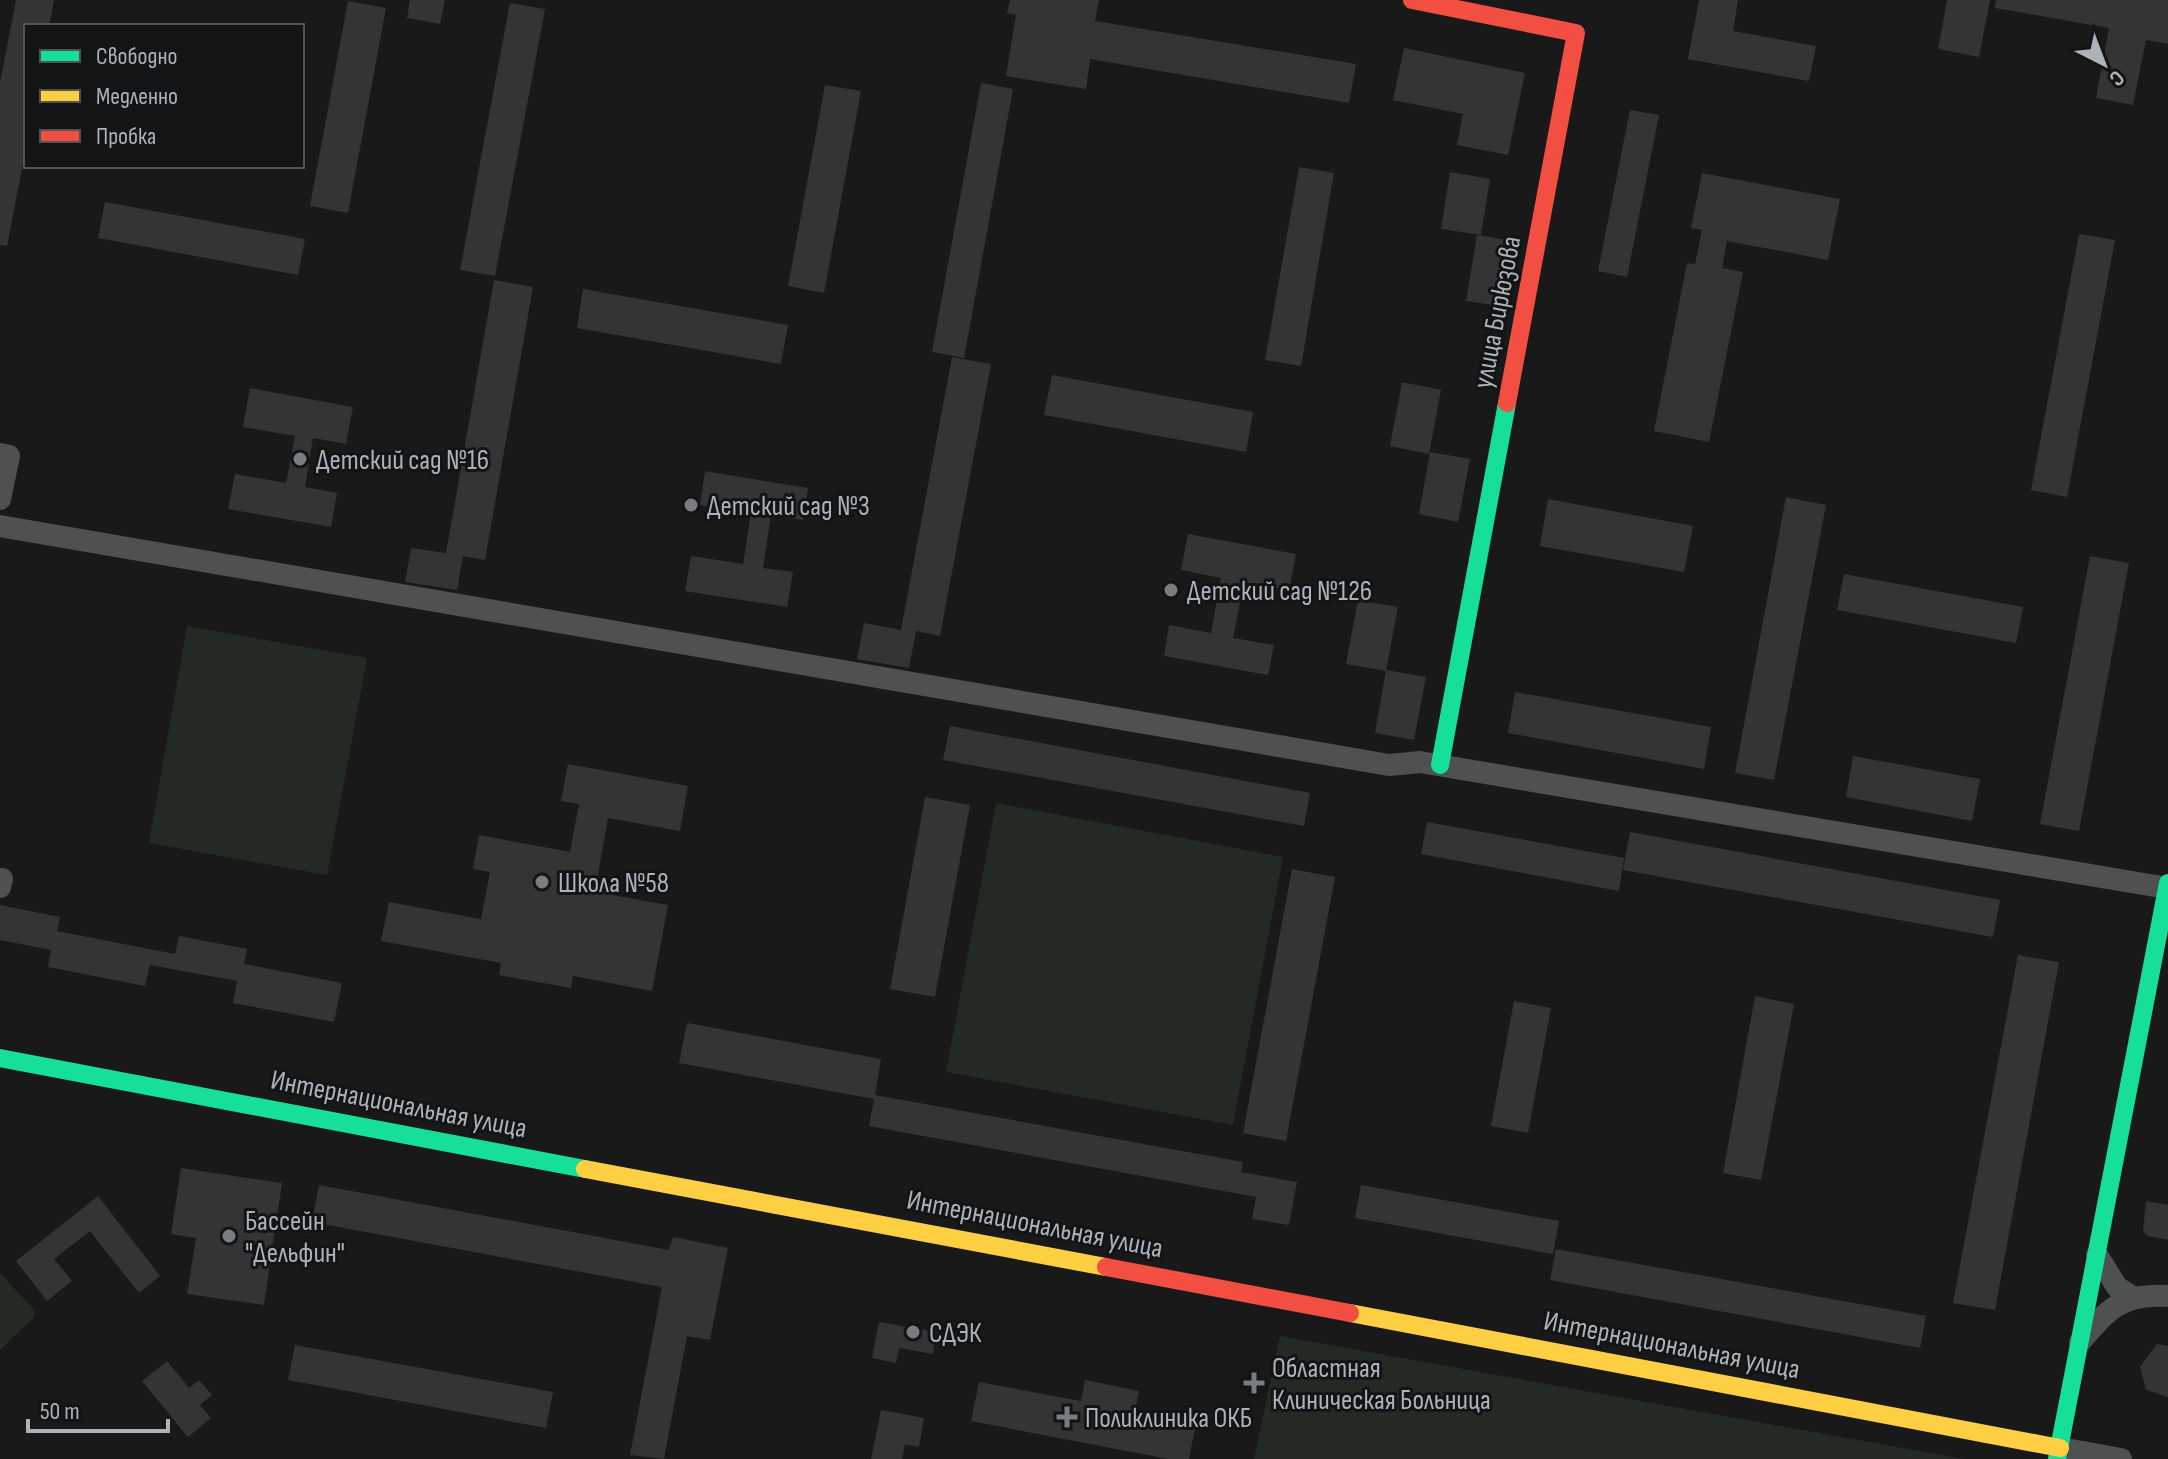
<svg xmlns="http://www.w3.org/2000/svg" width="2168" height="1459" font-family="'Sofia Sans Condensed',sans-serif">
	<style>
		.green { fill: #232923 }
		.building { fill: #343434 }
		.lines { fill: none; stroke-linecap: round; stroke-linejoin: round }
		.street { stroke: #4e5052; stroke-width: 22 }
		.fast { stroke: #16e098; stroke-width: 18 }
		.slow { stroke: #ffcf43; stroke-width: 18 }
		.jam { stroke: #f24e42; stroke-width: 18 }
		.poi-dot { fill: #797c81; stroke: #131415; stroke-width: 3 }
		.labels { text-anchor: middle; stroke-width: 6; stroke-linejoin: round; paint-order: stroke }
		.street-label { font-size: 28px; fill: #acb2b9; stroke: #131415 }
		.poi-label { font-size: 28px; fill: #acb2b9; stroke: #131415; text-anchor: start }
	</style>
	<rect width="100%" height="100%" fill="#191919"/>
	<g class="green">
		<path d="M187,626L367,658L327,875L149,843Z"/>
		<path d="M996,803L1283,857L1233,1125L946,1072Z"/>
		<path d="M0,1273L34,1310V1317L0,1350Z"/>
		<path d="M1280,1336L1964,1459H1254Z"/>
	</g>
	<g class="building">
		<path d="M16,0H54L49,26H26V148L7,246L0,245V83Z"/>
		<path d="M410,0H445L440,24L407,18Z"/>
		<path d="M1010,0H1099L1095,21L1356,64L1349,103L1090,59L1086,89L1006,76L1016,15L1007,13Z"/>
		<path d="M1699,0H1738L1733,31L1816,46L1809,81L1688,59Z"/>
		<path d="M1947,0H1990L1979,57L1938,49Z"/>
		<path d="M1996,0H2168V44L2146,40L2133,105L2096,98L2109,28L1995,8Z"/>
		<path d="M348,1L386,8L348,213L310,206Z"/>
		<path d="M510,3L545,9L495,276L460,270Z"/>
		<path d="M1404,48L1525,73L1508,155L1457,145L1463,114L1393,100Z"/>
		<path d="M981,83L1013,89L964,358L932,352Z"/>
		<path d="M825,85L861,91L824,293L788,286Z"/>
		<path d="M1630,110L1659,115L1627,277L1598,271Z"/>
		<path d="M1299,167L1334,173L1301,366L1265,360Z"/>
		<path d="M1450,172L1490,179L1481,235L1441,229Z"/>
		<path d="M1702,173L1840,199L1828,260L1727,241L1722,268L1743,272L1709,442L1654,431L1687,263L1695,264L1702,230L1691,228Z"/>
		<path d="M105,202L305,239L298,275L98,238Z"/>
		<path d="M2079,234L2115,240L2067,497L2031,490Z"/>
		<path d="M1477,235L1519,242L1507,307L1466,301Z"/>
		<path d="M494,280L533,287L485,560L463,556L457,590L405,582L411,548L446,553Z"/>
		<path d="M583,289L788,325L781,364L577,328Z"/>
		<path d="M952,357L991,364L940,636L916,631L909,668L857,659L864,623L901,630Z"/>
		<path d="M1052,375L1253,412L1246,452L1044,415Z"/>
		<path d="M1402,382L1441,390L1429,454L1390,446Z"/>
		<path d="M250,388L353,407L346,444L313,438L305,487L337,493L331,527L228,509L235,474L286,483L295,436L243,427Z"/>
		<path d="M1430,452L1470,459L1458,522L1419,514Z"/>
		<path d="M705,471L808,488L803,520L771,515L763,568L793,572L787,607L685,591L691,556L743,564L751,513L700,505Z"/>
		<path d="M1786,497L1826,505L1774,780L1735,773Z"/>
		<path d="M1548,499L1693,526L1684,572L1540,546Z"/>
		<path d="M1188,534L1296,554L1289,591L1244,582L1233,638L1274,645L1268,675L1164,656L1169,625L1211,633L1221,578L1181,570Z"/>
		<path d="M2090,556L2129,563L2079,831L2040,824Z"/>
		<path d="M1844,574L2023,607L2016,643L1837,610Z"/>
		<path d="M1358,600L1398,607L1386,671L1346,664Z"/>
		<path d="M1386,670L1426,677L1414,740L1375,733Z"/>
		<path d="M1515,692L1711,727L1704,769L1508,733Z"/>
		<path d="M950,726L1310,793L1304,826L943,760Z"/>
		<path d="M1853,756L1980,779L1972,821L1846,797Z"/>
		<path d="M568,764L688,786L680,831L608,818L595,892L668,905L652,991L573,976L571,988L499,975L501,963L381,941L389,902L481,919L490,872L473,869L479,835L570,852L579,804L561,801Z"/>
		<path d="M925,797L970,805L935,997L890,989Z"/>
		<path d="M1427,822L1624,858L1619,891L1421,854Z"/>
		<path d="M1630,832L2000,900L1993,937L1623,870Z"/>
		<path d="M1292,869L1335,877L1286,1141L1243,1133Z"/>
		<path d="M0,905L60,917L57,931L175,954L179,936L247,949L244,964L342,983L334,1022L233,1003L237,981L150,965L145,986L48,967L51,950L0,940Z"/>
		<path d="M2018,955L2059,962L1995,1310L1953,1303Z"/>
		<path d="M1755,996L1794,1004L1761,1180L1723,1173Z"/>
		<path d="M1514,1001L1551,1008L1528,1133L1491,1126Z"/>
		<path d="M687,1023L881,1059L875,1095L1243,1162L1241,1172L1297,1182L1289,1225L1252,1219L1256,1197L869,1126L874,1099L679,1063Z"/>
		<path d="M181,1168L282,1183L264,1305L187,1294L196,1238L171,1234Z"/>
		<path d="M319,1185L669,1250L673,1237L728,1248L710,1340L687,1336L664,1459L630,1455L662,1287L312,1222Z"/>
		<path d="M1361,1185L1559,1221L1553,1254L1355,1218Z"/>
		<path d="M98,1196L160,1276L139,1293L90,1231L54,1259L72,1281L47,1301L16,1261Z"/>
		<path d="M2146,1201L2168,1205V1240L2148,1236L2143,1231Z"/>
		<path d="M1556,1249L1926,1316L1920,1348L1550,1280Z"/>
		<path d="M879,1322L937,1332L933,1354L899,1348L896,1363L872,1358Z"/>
		<path d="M2157,1344L2168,1346V1397L2146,1390L2140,1367Z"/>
		<path d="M295,1345L553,1392L546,1428L288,1380Z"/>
		<path d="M167,1361L189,1388L199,1380L212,1395L200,1405L211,1418L188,1437L142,1381Z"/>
		<path d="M1085,1380L1139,1391L1135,1412L1196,1423L1189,1459H1168L971,1421L979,1382L1081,1401Z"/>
		<path d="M881,1410L924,1418L919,1447L905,1444L902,1459H871Z"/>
	</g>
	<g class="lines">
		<g class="street">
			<path d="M0,454L9,456L0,499"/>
			<path d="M0,526L1389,765L1420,762L2167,888"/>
			<path d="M0,887L2,879"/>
			<path d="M2097,1255L2117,1287L2134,1298"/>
			<path d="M2080,1342C2108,1309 2122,1293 2168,1296"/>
			<path d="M2060,1448L2121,1459"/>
		</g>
		<g class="fast">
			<path d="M1440,765L1507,403"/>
			<path d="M0,1058L585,1169"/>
			<path d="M2057,1459L2168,883"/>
		</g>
		<g class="slow">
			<path d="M585,1169L1106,1267"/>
			<path d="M1350,1313L2060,1448"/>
		</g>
		<g class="jam">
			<path d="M1412,0L1576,33L1507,403"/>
			<path d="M1106,1267L1350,1313"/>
		</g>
	</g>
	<g class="poi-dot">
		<circle cx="300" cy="459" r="8"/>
		<circle cx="691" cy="505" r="8"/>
		<circle cx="1171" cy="590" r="8"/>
		<circle cx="542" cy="882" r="8"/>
		<circle cx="229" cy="1236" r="8"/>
		<circle cx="913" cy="1332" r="8"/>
		<path d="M1250 1371h8v8h8v8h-8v8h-8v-8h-8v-8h8z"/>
		<path d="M1063 1405h8v8h8v8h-8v8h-8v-8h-8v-8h8z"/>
	</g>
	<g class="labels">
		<g class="street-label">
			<text transform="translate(1496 312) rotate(-79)" y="10">улица Бирюзова</text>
			<text transform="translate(399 1103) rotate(11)" y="10">Интернациональная улица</text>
			<text transform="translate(1035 1223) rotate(11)" y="10">Интернациональная улица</text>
			<text transform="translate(1672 1344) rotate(11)" y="10">Интернациональная улица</text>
		</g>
		<g class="poi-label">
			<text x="316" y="469">Детский сад №16</text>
			<text x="707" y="515">Детский сад №3</text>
			<text x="1187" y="600">Детский сад №126</text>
			<text x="558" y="892">Школа №58</text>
			<text x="245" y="1230">Бассейн<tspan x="245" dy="32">"Дельфин"</tspan></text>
			<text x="929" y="1342">СДЭК</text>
			<text x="1272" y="1377">Областная<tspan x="1272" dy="32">Клиническая Больница</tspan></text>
			<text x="1085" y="1427">Поликлиника ОКБ</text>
		</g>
	</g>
	<rect x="24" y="24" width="280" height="144" fill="#131415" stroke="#505357" stroke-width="2"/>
	<rect x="40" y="50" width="40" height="12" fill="#16e098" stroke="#505357" stroke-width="2"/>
	<text x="96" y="64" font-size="24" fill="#acb2b9">Свободно</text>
	<rect x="40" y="90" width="40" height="12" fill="#ffcf43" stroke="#505357" stroke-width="2"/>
	<text x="96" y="104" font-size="24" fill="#acb2b9">Медленно</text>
	<rect x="40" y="130" width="40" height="12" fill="#f24e42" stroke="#505357" stroke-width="2"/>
	<text x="96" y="144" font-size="24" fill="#acb2b9">Пробка</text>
	<g transform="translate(2104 64) rotate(138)" stroke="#131415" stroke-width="6" paint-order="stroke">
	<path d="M0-6L14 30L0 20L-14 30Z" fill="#acb2b9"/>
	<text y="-12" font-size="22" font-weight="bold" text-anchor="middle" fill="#acb2b9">С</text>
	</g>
	<path d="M28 1419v12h140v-12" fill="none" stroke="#acb2b9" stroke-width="4"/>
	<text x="40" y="1419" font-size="24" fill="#acb2b9" stroke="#131415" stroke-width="6" paint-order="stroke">50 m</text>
</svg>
